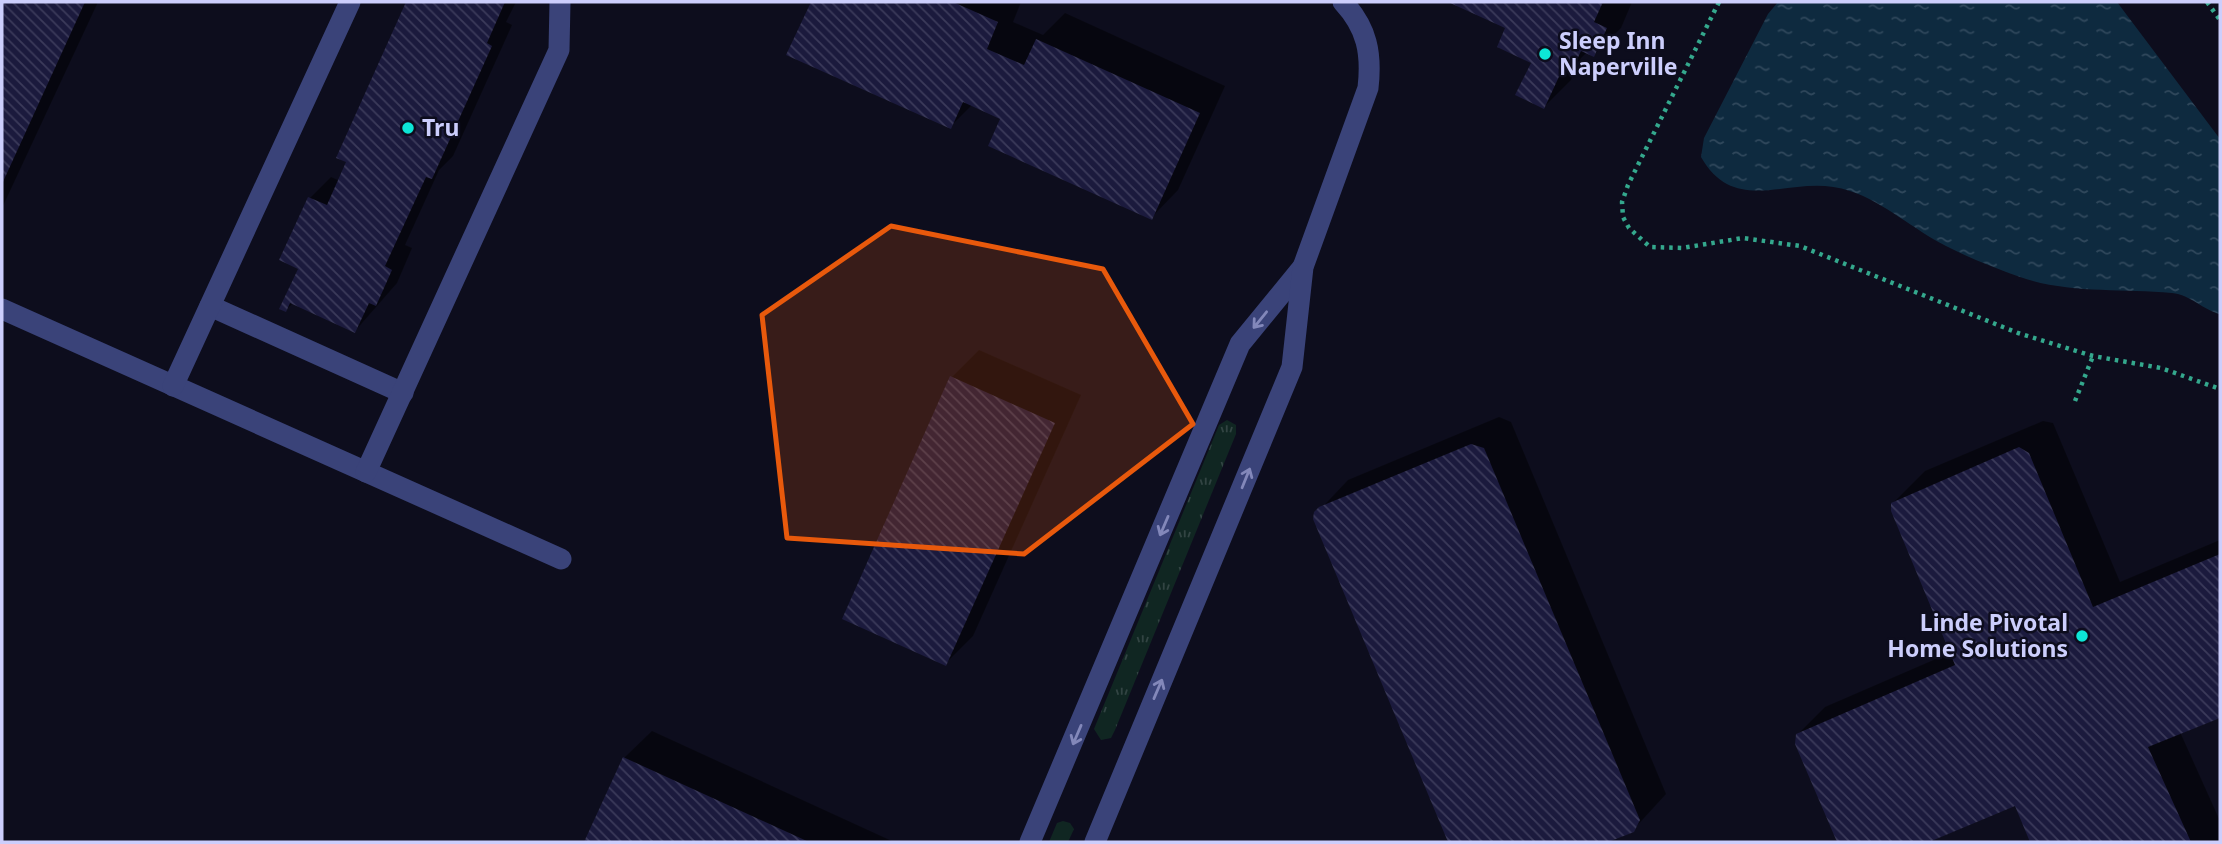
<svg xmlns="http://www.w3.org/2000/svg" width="2222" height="844" font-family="'Noto Sans',sans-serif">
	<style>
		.grass { fill: url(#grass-tufts) }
		.water { fill: url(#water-ripples) }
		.shadow { fill: #0007 }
		.building { fill: url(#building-back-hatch) }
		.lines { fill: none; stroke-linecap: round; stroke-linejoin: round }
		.path { stroke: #34a88d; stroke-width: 4.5; stroke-dasharray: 3.5 5; stroke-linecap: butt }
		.minor { stroke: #3a4379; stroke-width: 21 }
		.oneway { stroke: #8388ba }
		.marked { fill: #e8590c; fill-opacity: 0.2; stroke: #e8590c; stroke-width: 5; stroke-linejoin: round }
		.poi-dot { fill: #0de6d6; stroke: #0d0d1d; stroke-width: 2.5 }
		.labels { text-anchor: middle; stroke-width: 5; stroke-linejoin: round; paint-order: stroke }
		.poi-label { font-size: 23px; font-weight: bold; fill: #cccefc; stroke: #0d0d1d; text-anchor: start }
	</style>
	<defs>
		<pattern id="grass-tufts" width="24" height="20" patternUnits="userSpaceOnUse" patternTransform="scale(1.75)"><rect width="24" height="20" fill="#102622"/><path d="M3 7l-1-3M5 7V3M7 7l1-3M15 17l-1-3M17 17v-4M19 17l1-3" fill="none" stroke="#324443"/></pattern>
		<pattern id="water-ripples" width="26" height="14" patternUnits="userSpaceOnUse" patternTransform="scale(1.75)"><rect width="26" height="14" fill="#0e2a3f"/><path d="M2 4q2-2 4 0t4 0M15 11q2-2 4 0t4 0" fill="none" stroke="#30485c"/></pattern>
		<pattern id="building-back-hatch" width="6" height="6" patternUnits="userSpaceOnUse" patternTransform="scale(1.75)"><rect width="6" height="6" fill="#1b1a3d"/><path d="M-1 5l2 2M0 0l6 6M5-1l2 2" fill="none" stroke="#3b3a5a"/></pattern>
	</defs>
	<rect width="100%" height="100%" fill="#0d0d1d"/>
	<g class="grass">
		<path d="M1227,420L1236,425V434L1115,730L1111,738L1101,740L1094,729L1219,425Z"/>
		<path d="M1063,821L1070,823L1074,829L1068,842H1049L1057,823Z"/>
	</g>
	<path class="water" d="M1778,2H2117L2220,139V314C2203,310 2191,295 2172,293C2121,288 2069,294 2020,277C1995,268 1969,258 1946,246C1914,230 1884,202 1850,191C1793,171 1737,220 1701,157L1704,138L1768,14Z"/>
	<g class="shadow">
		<path d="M2,2H98L2,208Z"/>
		<path d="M408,2H516L506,22L512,25L453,156L439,170L405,245L412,248L397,283L355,331L293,303L286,310L300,268L310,198L331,177L340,181L349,161L338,157Z"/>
		<path d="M812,2H1021L1013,22L1043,35L1065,13L1225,86L1178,190L1151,218L1003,118L973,104L950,127L789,54Z"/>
		<path d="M1452,2H1632L1621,28L1594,55L1587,52L1581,58L1571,80L1544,107L1533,62L1508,27Z"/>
		<path d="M979,350L1081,395L973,636L946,663L952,377Z"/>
		<path d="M1499,417L1511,422L1666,794L1633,830L1604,842H1450L1315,515L1348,480Z"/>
		<path d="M2043,421L2053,423L2120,582L2220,540V716L2180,732L2220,821V842H2032L2016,803L1924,842H1839L1797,743V735L1825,707L1952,652L1893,503L1925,471Z"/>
		<path d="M652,731L894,842H586L624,758Z"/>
	</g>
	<g class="building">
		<path d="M2,2H85L2,184Z"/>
		<path d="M406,2H505L487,43L492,46L432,179L426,177L385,266L392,270L376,306L369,303L355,333L290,303L286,312L279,309L298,269L279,260L308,197L327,205L346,162L336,158Z"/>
		<path d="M811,2H953L998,22L987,49L1024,65L1036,39L1200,113L1152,220L988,146L1000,119L963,102L951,129L786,55Z"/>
		<path d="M1448,2H1603L1594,22L1607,28L1594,57L1581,51L1573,68H1563L1544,109L1515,95L1531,63L1497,47L1505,28Z"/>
		<path d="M950,376L1055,423L946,666L842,619Z"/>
		<path d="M1471,444L1484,448L1640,820L1634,832L1608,842H1448L1313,519L1314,512L1319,507Z"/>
		<path d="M2019,447L2029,453L2093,607L2220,554V718L2148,747L2191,842H2030L2015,806L1929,842H1837L1795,744L1796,734L1955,665L1891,511V503Z"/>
		<path d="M623,757L809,842H584Z"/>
	</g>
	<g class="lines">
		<g class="path">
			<path d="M1719,2L1628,185L1622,202L1623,217L1629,228L1650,247L1682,248L1743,238L1800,246L2018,333L2093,356L2161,368L2220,389"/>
			<path d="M2207,2L2220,20"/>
			<path d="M2075,401L2093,356"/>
		</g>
		<g class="minor">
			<path d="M210,306L403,393"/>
			<path d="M2,309L561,559"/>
			<path d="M173,386L350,2"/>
			<path d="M366,472L559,50L560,2"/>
			<path d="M1030,842L1240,344L1303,267"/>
			<path d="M1095,842L1292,367L1303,267L1368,88C1372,53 1367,28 1343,2"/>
		</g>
	</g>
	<defs><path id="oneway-shaft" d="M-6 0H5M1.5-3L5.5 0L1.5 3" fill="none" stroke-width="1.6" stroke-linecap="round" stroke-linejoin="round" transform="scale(1.75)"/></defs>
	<g class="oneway">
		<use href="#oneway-shaft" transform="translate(1260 320) rotate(129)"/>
		<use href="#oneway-shaft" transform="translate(1246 478) rotate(-68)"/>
		<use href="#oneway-shaft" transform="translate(1164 526) rotate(113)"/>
		<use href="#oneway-shaft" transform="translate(1158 689) rotate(-67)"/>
		<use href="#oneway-shaft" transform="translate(1077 735) rotate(113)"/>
	</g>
	<path class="marked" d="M891,226L1103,269L1193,424L1024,554L787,538L762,315Z"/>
	<g class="poi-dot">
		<circle cx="1545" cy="54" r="7"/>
		<circle cx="408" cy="128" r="7"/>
		<circle cx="2082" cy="636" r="7"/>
	</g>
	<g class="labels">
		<g class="poi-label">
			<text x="1559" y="49">Sleep Inn<tspan x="1559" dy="26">Naperville</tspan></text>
			<text x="422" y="136">Tru</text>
			<text x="2068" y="631" text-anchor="end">Linde Pivotal<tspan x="2068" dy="26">Home Solutions</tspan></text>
		</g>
	</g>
	<rect width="2222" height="844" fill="none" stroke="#cccefc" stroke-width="7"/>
</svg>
